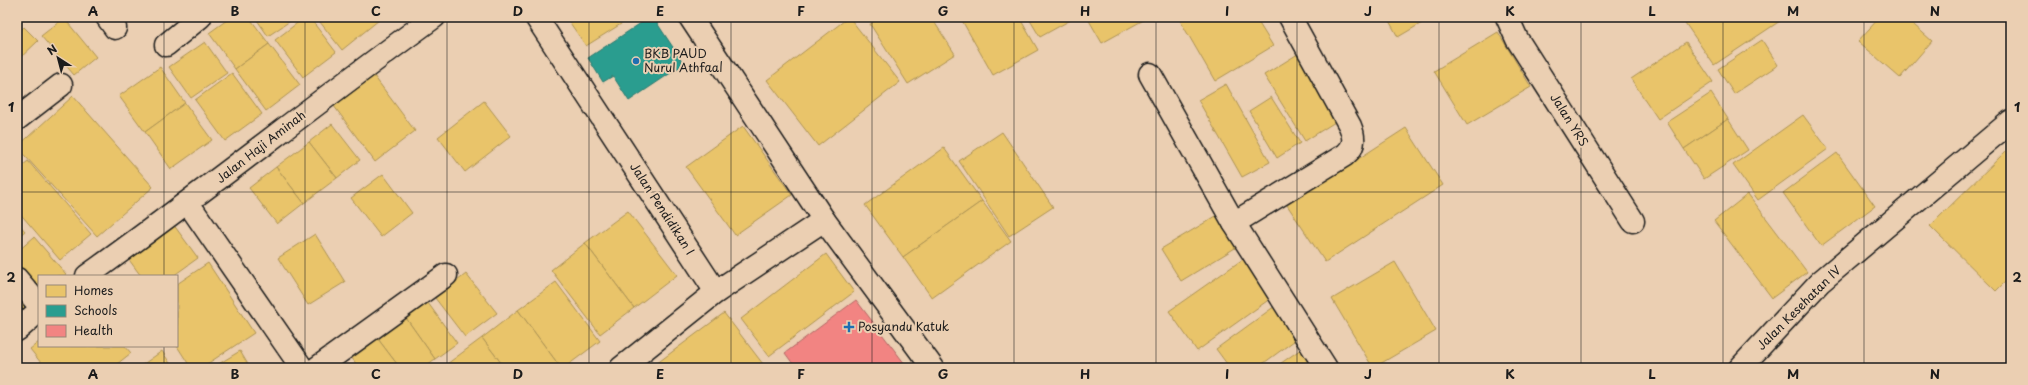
<svg xmlns="http://www.w3.org/2000/svg" width="2028" height="385" font-family="'Playpen Sans',sans-serif">
	<style>
		.homes { fill: #e9c46a; stroke: #ac9253 }
		.schools { fill: #2a9d8f; stroke: #26766c }
		.health { fill: #f28482; stroke: #b26563 }
		.lines { fill: none; stroke-linecap: round; stroke-linejoin: round }
		.street-casing { stroke: #1c1c1c; stroke-width: 25 }
		.street { stroke: #ebcfb2; stroke-width: 22 }
		.grid { fill: none; stroke: #1c1c1c; stroke-width: 1; stroke-opacity: 0.55 }
		.poi-dot { fill: #1f6fb2; stroke: #ebcfb2; stroke-width: 1.5 }
		.labels { text-anchor: middle; stroke-width: 4; stroke-linejoin: round; paint-order: stroke }
		.poi-label { font-size: 12px; fill: #1c1c1c; stroke: #ebcfb2; text-anchor: start }
		.street-label { font-size: 12px; fill: #1c1c1c; stroke: #ebcfb2 }
		.neatline { fill: none; stroke: #1c1c1c; stroke-width: 1.5 }
		.grid-label { font-size: 13px; text-anchor: middle; font-weight: bold; fill: #1c1c1c }
	</style>
	<rect width="100%" height="100%" fill="#ebcfb2"/>
	<filter id="ink" filterUnits="userSpaceOnUse"><feTurbulence type="fractalNoise" baseFrequency=".025" numOctaves="2"/><feDisplacementMap in="SourceGraphic" scale="8" xChannelSelector="R" yChannelSelector="G"/><feConvolveMatrix kernelMatrix="1 2 1 2 8 2 1 2 1" color-interpolation-filters="sRGB"/></filter>
	<g filter="url(#ink)">
		<g class="homes">
			<path d="M231,17H249L269,44L235,69L209,33Z"/>
			<path d="M255,17H296L268,36Z"/>
			<path d="M305,17H309L336,52L303,77L275,40Z"/>
			<path d="M316,17H376L379,20L342,50Z"/>
			<path d="M566,17H632L586,46Z"/>
			<path d="M849,17L900,82L818,146L767,80Z"/>
			<path d="M881,17H931L955,54L908,84L870,24Z"/>
			<path d="M960,17H1019L1038,50L993,75Z"/>
			<path d="M1028,17H1076L1040,37Z"/>
			<path d="M1087,17H1149L1102,43Z"/>
			<path d="M1178,17H1255L1273,46L1215,81Z"/>
			<path d="M1387,17H1432L1398,37Z"/>
			<path d="M1681,17H1786L1714,65Z"/>
			<path d="M1880,17H1905L1932,41L1900,78L1858,41Z"/>
			<path d="M64,18L96,57L74,75L41,36Z"/>
			<path d="M24,27L38,41L17,61V34Z"/>
			<path d="M1498,32L1531,87L1467,125L1434,71Z"/>
			<path d="M1762,40L1778,65L1734,94L1718,69Z"/>
			<path d="M205,42L227,73L191,98L169,67Z"/>
			<path d="M1686,42L1713,82L1658,119L1631,79Z"/>
			<path d="M269,44L300,85L266,111L235,69Z"/>
			<path d="M1301,52L1343,117L1305,141L1264,75Z"/>
			<path d="M160,67L185,103L145,132L119,96Z"/>
			<path d="M232,73L262,114L225,141L195,100Z"/>
			<path d="M374,76L415,131L375,162L334,106Z"/>
			<path d="M1226,84L1270,162L1242,177L1198,100Z"/>
			<path d="M1711,93L1728,119L1684,149L1667,122Z"/>
			<path d="M73,96L153,187L97,236L17,147Z"/>
			<path d="M1271,97L1300,143L1277,158L1249,111Z"/>
			<path d="M484,101L511,136L465,172L438,137Z"/>
			<path d="M185,103L212,140L171,169L145,132Z"/>
			<path d="M1803,115L1828,149L1758,200L1733,165Z"/>
			<path d="M1728,119L1748,150L1704,179L1684,149Z"/>
			<path d="M332,124L360,160L337,178L309,142Z"/>
			<path d="M743,126L792,195L735,235L686,167Z"/>
			<path d="M1406,128L1443,185L1325,262L1287,205Z"/>
			<path d="M1002,132L1053,207L1009,236L959,161Z"/>
			<path d="M309,142L337,178L304,203L276,167Z"/>
			<path d="M2011,146V276L1996,291L1930,226Z"/>
			<path d="M944,148L982,201L903,257L865,205Z"/>
			<path d="M1837,153L1875,206L1821,246L1783,193Z"/>
			<path d="M28,161L91,234L60,260L17,210V170Z"/>
			<path d="M276,167L304,203L277,224L249,188Z"/>
			<path d="M383,174L412,213L381,237L351,198Z"/>
			<path d="M1748,194L1807,272L1772,298L1714,221Z"/>
			<path d="M982,201L1011,241L932,298L903,257Z"/>
			<path d="M628,211L677,275L634,308L585,243Z"/>
			<path d="M1221,213L1240,245L1181,281L1161,249Z"/>
			<path d="M170,220L198,258L173,276H141L124,253Z"/>
			<path d="M17,222L25,231L17,238Z"/>
			<path d="M315,234L345,282L308,305L278,258Z"/>
			<path d="M34,237L66,274L64,276H39V295L17,270V252Z"/>
			<path d="M585,243L634,308L600,334L551,270Z"/>
			<path d="M826,254L854,292L769,356L741,319Z"/>
			<path d="M1246,257L1274,296L1197,351L1169,311Z"/>
			<path d="M1395,262L1436,331L1373,368L1332,299Z"/>
			<path d="M208,263L254,333L201,368H191L177,346V284Z"/>
			<path d="M466,274L497,313L465,337L435,298Z"/>
			<path d="M556,282L600,341L564,368H561L518,310Z"/>
			<path d="M17,288L33,304L17,319Z"/>
			<path d="M428,303L457,343L435,359L406,318Z"/>
			<path d="M1275,306L1298,338L1257,368H1230L1216,349Z"/>
			<path d="M518,310L561,368H505L482,338Z"/>
			<path d="M724,313L766,368H659L656,364Z"/>
			<path d="M406,318L435,359L423,368H400L378,339Z"/>
			<path d="M482,338L505,368H451L447,364Z"/>
			<path d="M378,339L400,368H359L352,358Z"/>
			<path d="M39,342V346H125L131,353L112,368H45L30,349Z"/>
			<path d="M1304,347L1319,368H1274Z"/>
			<path d="M162,351L173,368H138Z"/>
			<path d="M240,351L250,368H212Z"/>
		</g>
		<path class="schools" d="M650,17H653L684,64L629,101L613,76L603,82L588,58Z"/>
		<path class="health" d="M856,300L908,368H796L785,353Z"/>
		<g class="lines">
			<defs>
				<g id="street">
					<path d="M107,17L115,28"/>
					<path d="M536,17L716,292L824,220"/>
					<path d="M690,17L824,220L933,368"/>
					<path d="M1290,17L1350,126C1355,138 1355,147 1345,155L1234,223L1326,368"/>
					<path d="M1507,17L1517,39L1633,221"/>
					<path d="M166,45L200,17"/>
					<path d="M1150,74L1234,223"/>
					<path d="M17,119L61,85"/>
					<path d="M188,203L302,368"/>
					<path d="M87,276C204,192 317,102 434,17"/>
					<path d="M17,279L39,305"/>
					<path d="M17,330L39,311"/>
					<path d="M317,368L446,275"/>
					<path d="M621,368L716,292"/>
					<path d="M1740,368L1820,282L2011,121"/>
				</g>
			</defs>
			<use href="#street" class="street-casing"/>
			<use href="#street" class="street"/>
		</g>
	</g>
	<path class="grid" d="M164,17V276M305,17V368M447,17V368M589,17V368M731,17V368M872,17V368M1014,17V368M1156,17V368M1297,17V368M1439,17V368M1581,17V368M1723,17V368M1864,17V368M17,192H2011M164,346V368"/>
	<g class="poi-dot">
		<circle cx="636" cy="61" r="4"/>
		<path d="M847 321h4v4h4v4h-4v4h-4v-4h-4v-4h4z"/>
	</g>
	<g class="labels">
		<g class="poi-label">
			<text x="644" y="58">BKB PAUD<tspan x="644" dy="14">Nurul Athfaal</tspan></text>
			<text x="858" y="331">Posyandu Katuk</text>
		</g>
		<g class="street-label">
			<text transform="translate(1569 120) rotate(58)" y="4">Jalan YRS</text>
			<text transform="translate(261 147) rotate(-38)" y="4">Jalan Haji Aminah</text>
			<text transform="translate(662 209) rotate(57)" y="4">Jalan Pendidikan I</text>
			<text transform="translate(1799 308) rotate(-45)" y="4">Jalan Kesehatan IV</text>
		</g>
	</g>
	<rect width="2028" height="385" fill="none" stroke="#ebcfb2" stroke-width="44"/>
	<rect x="38" y="275" width="140" height="72" fill="#ebcfb2" stroke="#988776"/>
	<rect x="46" y="285" width="20" height="12" fill="#e9c46a" stroke="#988776"/>
	<text x="74" y="295" font-size="12" fill="#1c1c1c">Homes</text>
	<rect x="46" y="305" width="20" height="12" fill="#2a9d8f" stroke="#988776"/>
	<text x="74" y="315" font-size="12" fill="#1c1c1c">Schools</text>
	<rect x="46" y="325" width="20" height="12" fill="#f28482" stroke="#988776"/>
	<text x="74" y="335" font-size="12" fill="#1c1c1c">Health</text>
	<g transform="translate(58 58) rotate(324)" stroke="#ebcfb2" stroke-width="3" paint-order="stroke">
	<path d="M0-3L7 15L0 10L-7 15Z" fill="#1c1c1c"/>
	<text y="-6" font-size="11" font-weight="bold" text-anchor="middle" fill="#1c1c1c">N</text>
	</g>
	<rect x="22" y="22" width="1984" height="341" class="neatline"/>
	<g class="grid-label">
		<text x="93" y="16">A</text>
		<text x="235" y="16">B</text>
		<text x="376" y="16">C</text>
		<text x="518" y="16">D</text>
		<text x="660" y="16">E</text>
		<text x="801" y="16">F</text>
		<text x="943" y="16">G</text>
		<text x="1085" y="16">H</text>
		<text x="1227" y="16">I</text>
		<text x="1368" y="16">J</text>
		<text x="1510" y="16">K</text>
		<text x="1652" y="16">L</text>
		<text x="1793" y="16">M</text>
		<text x="1935" y="16">N</text>
		<text x="11" y="112">1</text>
		<text x="2017" y="112">1</text>
		<text x="11" y="282">2</text>
		<text x="2017" y="282">2</text>
		<text x="93" y="379">A</text>
		<text x="235" y="379">B</text>
		<text x="376" y="379">C</text>
		<text x="518" y="379">D</text>
		<text x="660" y="379">E</text>
		<text x="801" y="379">F</text>
		<text x="943" y="379">G</text>
		<text x="1085" y="379">H</text>
		<text x="1227" y="379">I</text>
		<text x="1368" y="379">J</text>
		<text x="1510" y="379">K</text>
		<text x="1652" y="379">L</text>
		<text x="1793" y="379">M</text>
		<text x="1935" y="379">N</text>
	</g>
</svg>
